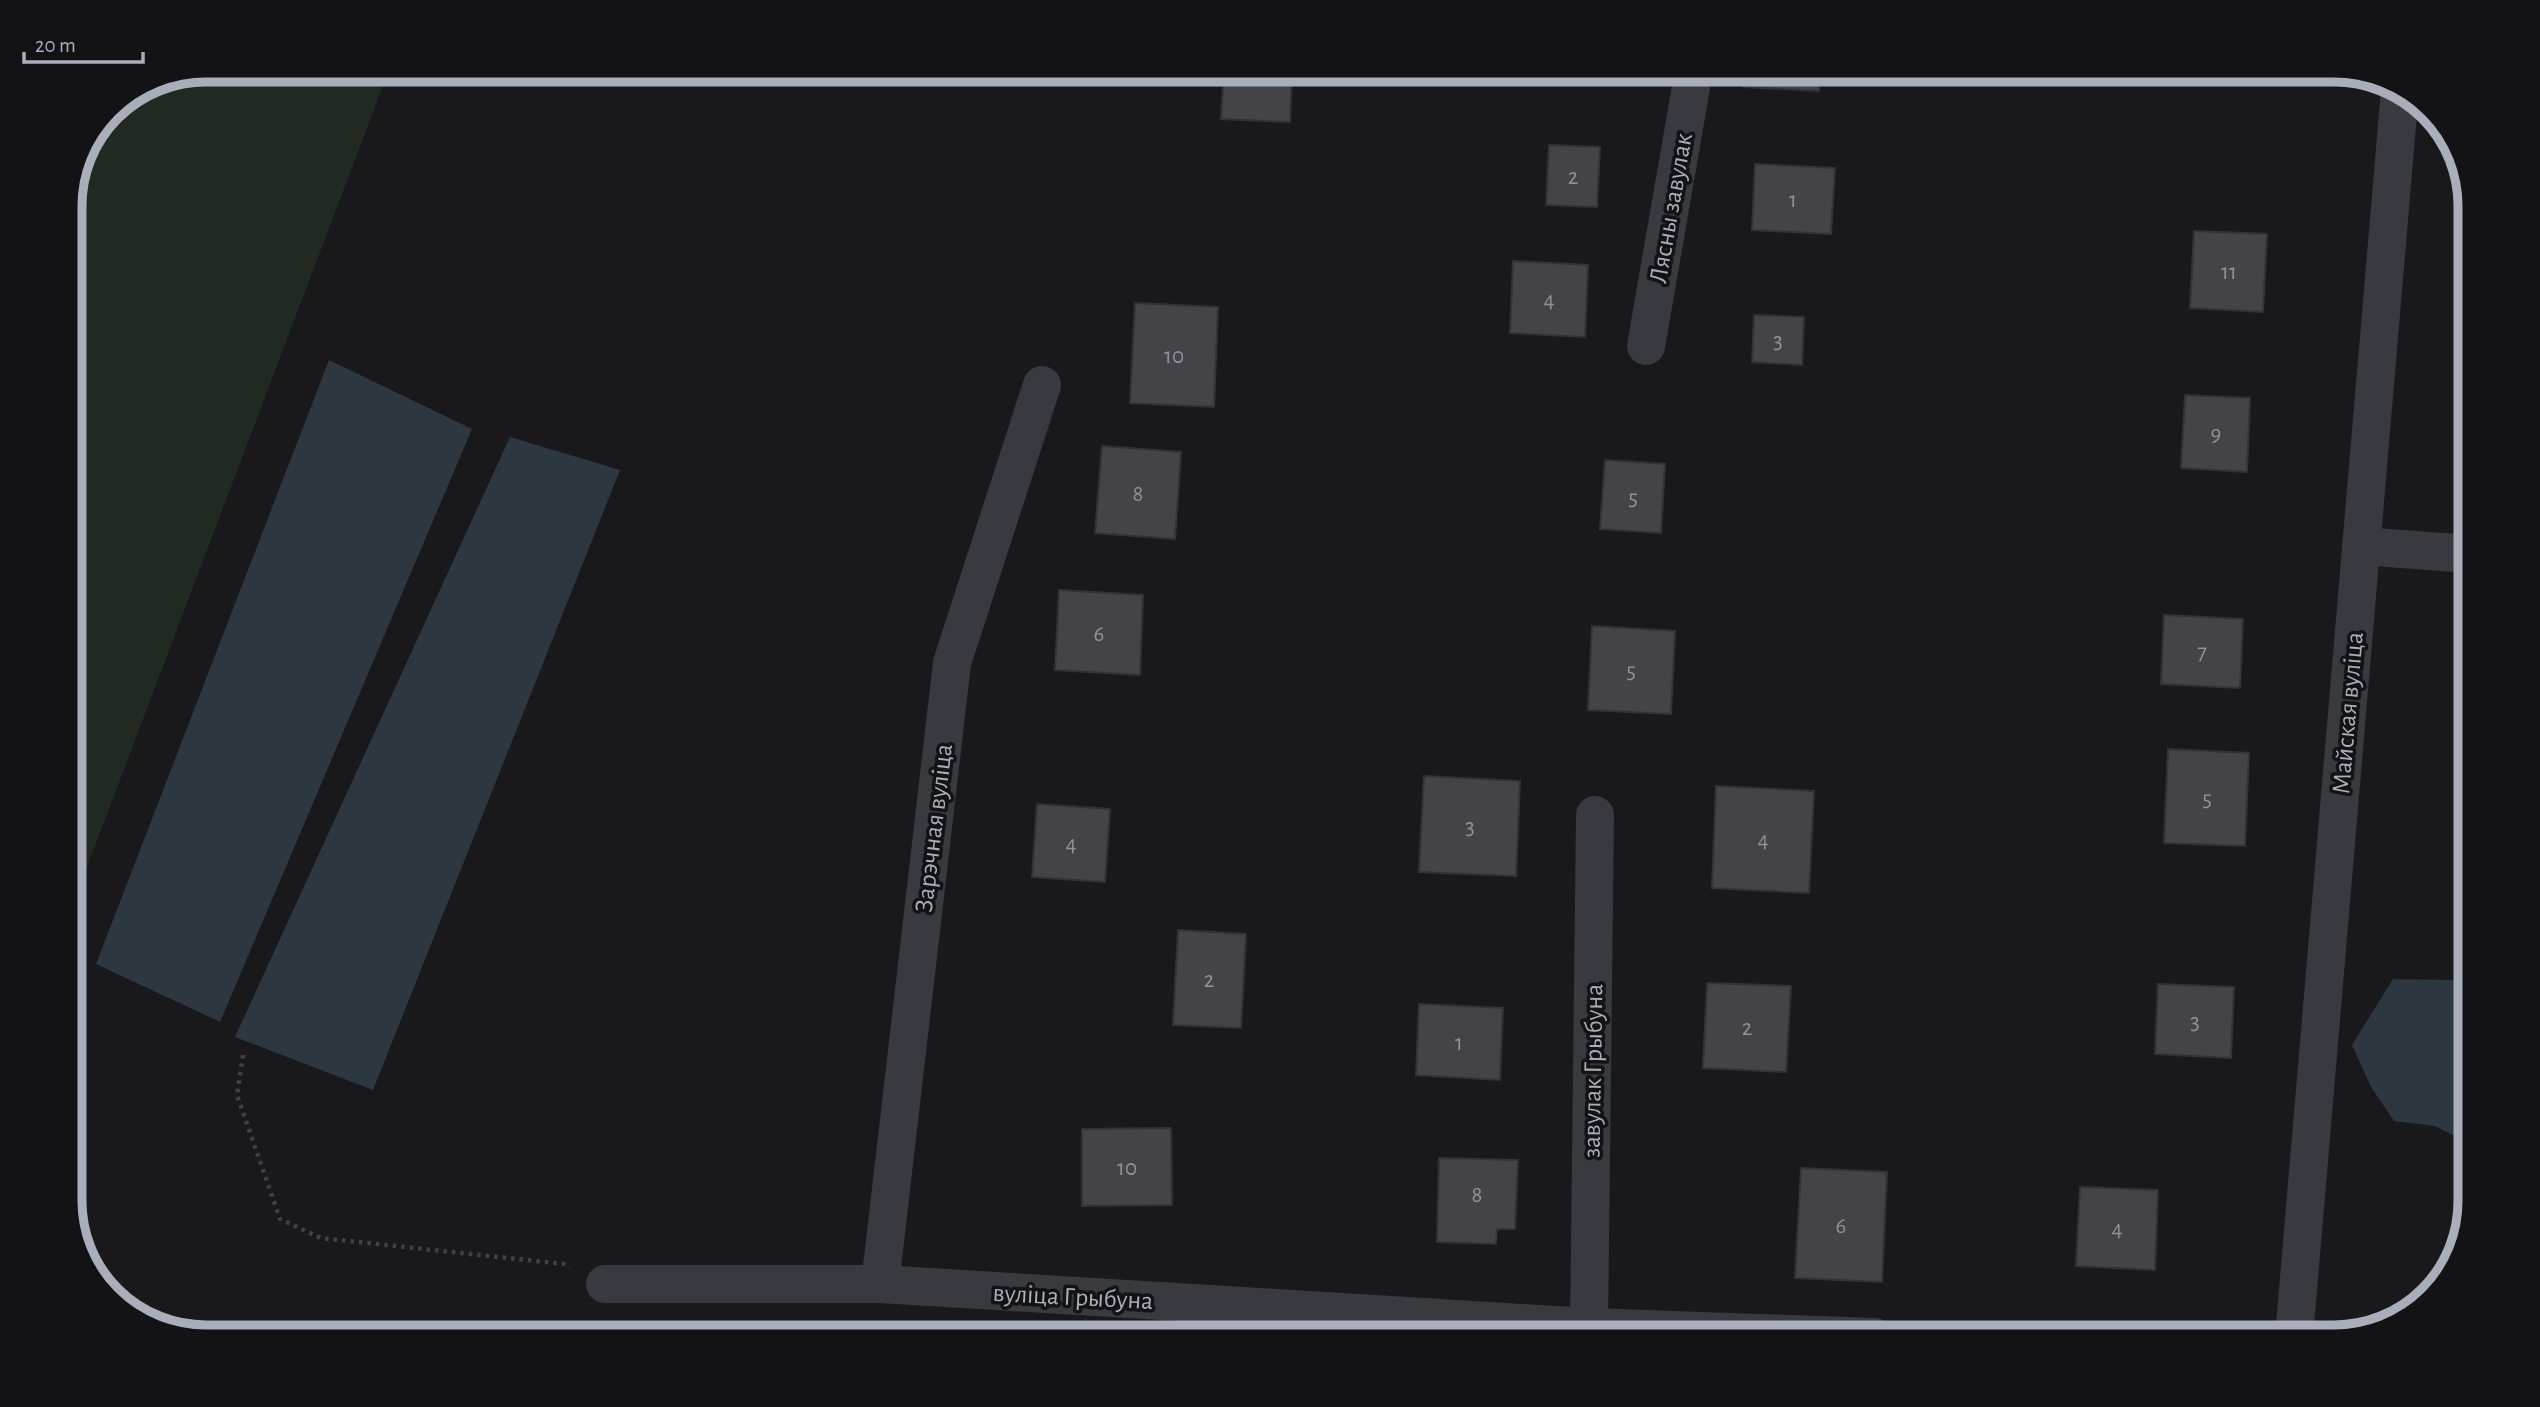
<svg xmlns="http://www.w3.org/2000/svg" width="2540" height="1407" font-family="'Alegreya Sans',sans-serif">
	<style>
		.green { fill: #202922 }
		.water { fill: #2d3740 }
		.building { fill: #434348; stroke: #333237; stroke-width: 2 }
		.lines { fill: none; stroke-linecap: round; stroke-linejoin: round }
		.path { stroke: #3f4147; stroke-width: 4.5; stroke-dasharray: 3.5 5; stroke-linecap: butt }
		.minor { stroke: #393a40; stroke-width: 38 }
		.labels { text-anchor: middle; stroke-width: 7; stroke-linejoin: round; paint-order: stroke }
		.number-label { font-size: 23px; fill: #90939e }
		.street-label { font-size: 26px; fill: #aaaebb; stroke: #131316 }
		.rim { fill: none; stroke: #aaaebb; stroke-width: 9 }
	</style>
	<rect width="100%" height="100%" fill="#19181b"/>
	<path class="green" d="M207,70H389L70,912V198L84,146L110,110L155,80Z"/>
	<g class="water">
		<path d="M329,360L472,429L220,1022L96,964Z"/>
		<path d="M510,437L620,470L373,1090L235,1037Z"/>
		<path d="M2393,979L2451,980L2470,987V1144L2435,1126L2394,1121L2371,1087L2352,1045Z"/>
	</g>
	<g class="building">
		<path d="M1224,70H1292L1290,122L1221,119Z"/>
		<path d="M1745,70H1820L1819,91L1744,87Z"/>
		<path d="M1549,145L1600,147L1597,207L1546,205Z"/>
		<path d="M1755,164L1835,168L1831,234L1752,230Z"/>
		<path d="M2194,231L2267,234L2263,312L2190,308Z"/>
		<path d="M1513,261L1588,265L1585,337L1510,333Z"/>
		<path d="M1135,303L1218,307L1214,407L1130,403Z"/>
		<path d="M1754,315L1804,317L1802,365L1752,362Z"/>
		<path d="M2185,395L2250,398L2247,472L2181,468Z"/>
		<path d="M1102,446L1181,452L1175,539L1095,533Z"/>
		<path d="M1605,460L1665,464L1661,533L1600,529Z"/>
		<path d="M1059,590L1143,595L1140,675L1055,670Z"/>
		<path d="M2164,615L2243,619L2240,688L2161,684Z"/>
		<path d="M1592,626L1675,631L1671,714L1588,710Z"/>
		<path d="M2168,749L2249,753L2245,846L2164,843Z"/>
		<path d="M1424,776L1520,781L1516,876L1419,872Z"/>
		<path d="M1716,786L1814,791L1809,893L1712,888Z"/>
		<path d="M1037,804L1110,809L1105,882L1032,877Z"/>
		<path d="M1178,930L1246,934L1241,1028L1173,1025Z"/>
		<path d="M1707,983L1791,986L1786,1072L1703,1068Z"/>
		<path d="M2158,984L2234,987L2231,1058L2155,1054Z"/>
		<path d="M1419,1004L1503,1008L1500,1080L1416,1075Z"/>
		<path d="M1171,1128L1172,1205L1082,1206V1129Z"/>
		<path d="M1439,1158L1518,1160L1515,1229H1497L1496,1244L1437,1242Z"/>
		<path d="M1801,1168L1887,1172L1882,1282L1795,1278Z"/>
		<path d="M2080,1187L2158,1190L2155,1270L2076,1266Z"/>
	</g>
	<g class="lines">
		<path class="path" d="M243,1055L237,1095L280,1219L321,1238L564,1264L570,1267"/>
		<g class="minor">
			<path d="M1646,346L1694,70"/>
			<path d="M2361,546L2470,554"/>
			<path d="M605,1284H880L1589,1327L1875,1337"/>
			<path d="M880,1284L952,663L1042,385"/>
			<path d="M1589,1327L1595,815"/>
			<path d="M2294,1337L2400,90"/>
		</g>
	</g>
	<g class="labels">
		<g class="number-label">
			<text x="1573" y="184">2</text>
			<text x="1793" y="207">1</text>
			<text x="2229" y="279">11</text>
			<text x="1549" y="307">4</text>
			<text x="1778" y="348">3</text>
			<text x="1174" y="363">10</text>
			<text x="2216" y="441">9</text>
			<text x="1138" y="501">8</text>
			<text x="1633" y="505">5</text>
			<text x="1099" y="641">6</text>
			<text x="2202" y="659">7</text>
			<text x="1631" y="678">5</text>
			<text x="2207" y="806">5</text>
			<text x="1470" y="834">3</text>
			<text x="1763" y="847">4</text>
			<text x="1071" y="851">4</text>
			<text x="1209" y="987">2</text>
			<text x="2195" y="1029">3</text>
			<text x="1747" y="1035">2</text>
			<text x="1459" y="1050">1</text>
			<text x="1127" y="1175">10</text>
			<text x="1477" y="1202">8</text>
			<text x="1841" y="1233">6</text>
			<text x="2117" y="1236">4</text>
		</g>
		<g class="street-label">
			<text transform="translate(1670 208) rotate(-80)" y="9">Лясны завулак</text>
			<text transform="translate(2347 713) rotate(-85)" y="9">Майская вуліца</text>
			<text transform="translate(933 828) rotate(-83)" y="9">Зарэчная вуліца</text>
			<text transform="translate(1592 1071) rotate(-89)" y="9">завулак Грыбуна</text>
			<text transform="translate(1073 1296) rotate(3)" y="9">вуліца Грыбуна</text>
		</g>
	</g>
	<path d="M0 0H2540V1407H0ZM206 82H2334A124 124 0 0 1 2458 206V1201A124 124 0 0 1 2334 1325H206A124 124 0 0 1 82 1201V206A124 124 0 0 1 206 82Z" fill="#131316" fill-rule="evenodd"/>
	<path class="rim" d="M206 82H2334A124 124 0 0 1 2458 206V1201A124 124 0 0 1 2334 1325H206A124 124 0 0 1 82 1201V206A124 124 0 0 1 206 82Z"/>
	<path d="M24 52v10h119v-10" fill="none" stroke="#aaaebb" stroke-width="3.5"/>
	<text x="35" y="52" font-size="21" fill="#aaaebb" stroke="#131316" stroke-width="5" paint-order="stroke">20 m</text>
</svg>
